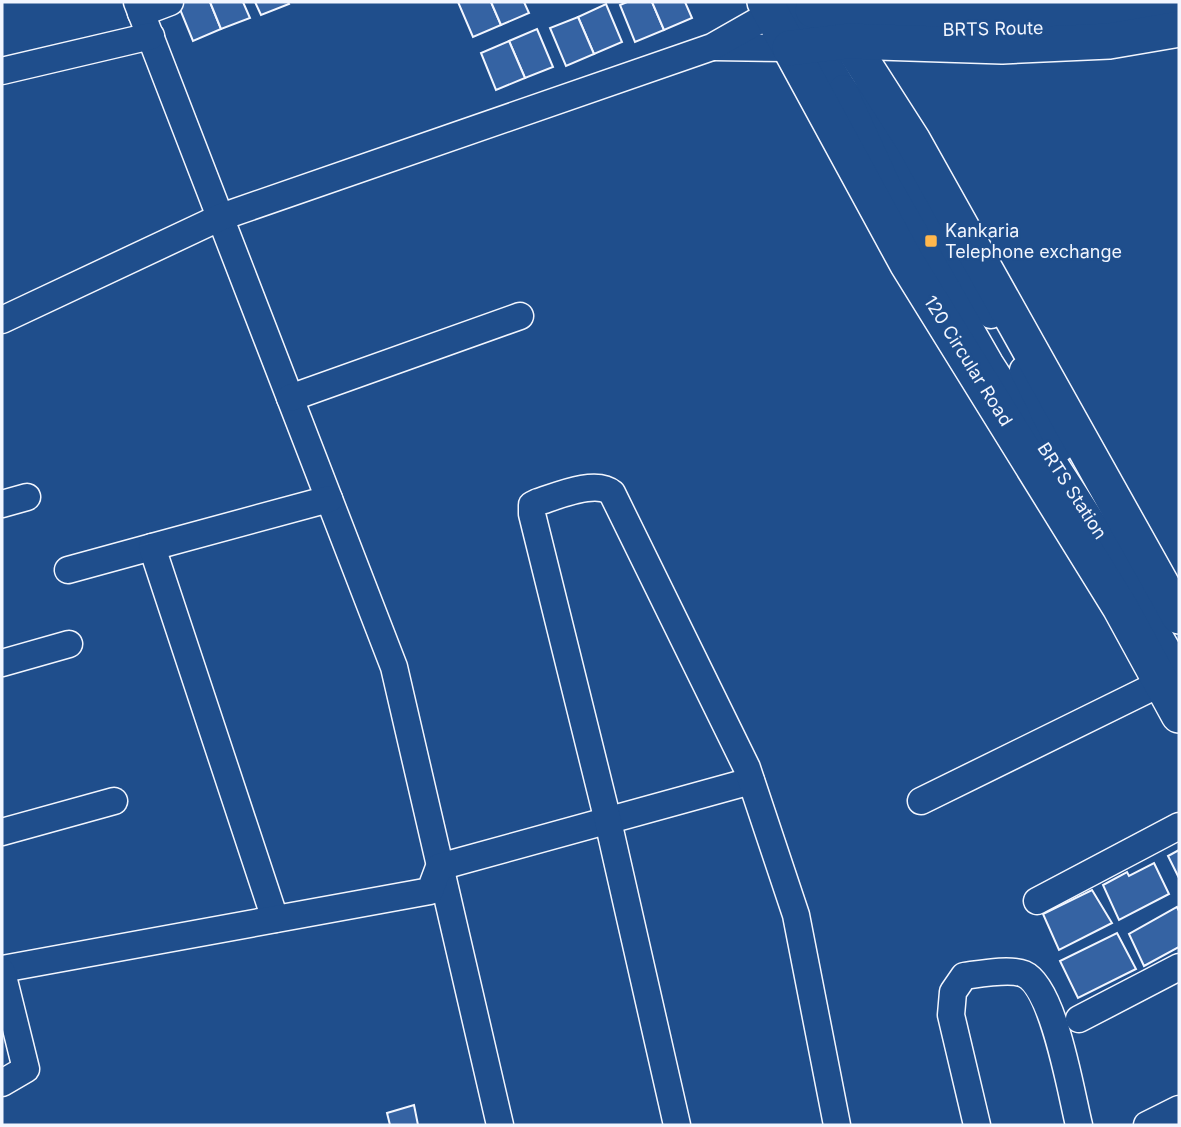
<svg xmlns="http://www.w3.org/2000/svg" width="1181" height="1127" font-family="Inter,sans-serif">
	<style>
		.building { fill: #3563a3; stroke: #f2f6ff; stroke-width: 2 }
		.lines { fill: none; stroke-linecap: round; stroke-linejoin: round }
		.minor-casing { stroke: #f2f6ff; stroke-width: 29 }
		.major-casing { stroke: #f2f6ff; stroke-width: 38 }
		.minor { stroke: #1f4e8c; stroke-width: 26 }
		.major { stroke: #1f4e8c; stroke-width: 35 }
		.poi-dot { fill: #ffb74d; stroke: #1f4e8c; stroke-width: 2.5 }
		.labels { text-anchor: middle; stroke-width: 5; stroke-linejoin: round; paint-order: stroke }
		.street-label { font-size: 18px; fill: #f2f6ff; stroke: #1f4e8c }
		.poi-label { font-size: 18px; fill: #f2f6ff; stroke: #1f4e8c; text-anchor: start }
	</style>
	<rect width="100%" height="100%" fill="#1f4e8c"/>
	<g class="building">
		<path d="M177,2H210L221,29L193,41Z"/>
		<path d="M210,2H243L250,18L221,29Z"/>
		<path d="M255,2H288L289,4L261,15Z"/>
		<path d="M458,2H491L501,25L473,37Z"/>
		<path d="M491,2H524L529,13L501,25Z"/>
		<path d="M627,2H652L664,30L635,42L620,5Z"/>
		<path d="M652,2H685L692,18L664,30Z"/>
		<path d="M606,4L622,42L594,54L578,17Z"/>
		<path d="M578,17L594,54L566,66L550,28Z"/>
		<path d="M537,29L553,67L525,78L509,41Z"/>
		<path d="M509,41L525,78L496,90L481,53Z"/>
		<path d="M1179,850V878L1168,856Z"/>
		<path d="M1154,863L1169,894L1119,920L1103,885L1127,872L1129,876Z"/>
		<path d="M1092,890L1112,923L1059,950L1043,914Z"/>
		<path d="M1177,907L1179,911V947L1144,966L1129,934Z"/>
		<path d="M1117,933L1136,969L1078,998L1060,961Z"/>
		<path d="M414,1105L418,1125H390L387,1113Z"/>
	</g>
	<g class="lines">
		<defs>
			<g id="minor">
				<path d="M137,2L394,667L500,1125"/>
				<path d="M791,2L843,88L904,165L991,315"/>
				<path d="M141,13L170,2"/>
				<path d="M714,47L790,48"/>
				<path d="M2,71L151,36"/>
				<path d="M843,88L887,184L990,363L1107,545L1179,670"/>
				<path d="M2,320L221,217L712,47L772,13"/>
				<path d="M1023,370L1061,448"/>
				<path d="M290,398L520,316"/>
				<path d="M2,504L27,497"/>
				<path d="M68,570L152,547"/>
				<path d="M2,663L69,644"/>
				<path d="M921,801L1161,683"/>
				<path d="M2,832L114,801"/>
				<path d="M1037,901L1179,826"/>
				<path d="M275,919L152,547L329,499"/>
				<path d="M2,969L430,891L439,867L751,781"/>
				<path d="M2,972L26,1069L2,1083"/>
				<path d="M1079,1019L1179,967"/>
				<path d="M677,1125L608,821L532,514V505L538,502C557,496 596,479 612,493L747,768L796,915L837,1125"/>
				<path d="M977,1125L951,1015L953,992L964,976C979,974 1010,968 1024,974C1054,987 1071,1093 1079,1125"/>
				<path d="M1147,1125L1179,1109"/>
			</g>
			<g id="major">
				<path d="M765,2L907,263L1120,607L1179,715"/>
				<path d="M814,2L818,10L842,30L913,141L1179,616"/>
				<path d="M813,10L931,18H1001L1106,14L1178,2"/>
				<path d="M790,48L848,41L1002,46L1109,41L1179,29"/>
			</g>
		</defs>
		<use href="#minor" class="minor-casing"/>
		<use href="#major" class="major-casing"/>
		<use href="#minor" class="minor"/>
		<use href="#major" class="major"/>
	</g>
	<rect class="poi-dot" x="924" y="234" width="14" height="14" rx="3.5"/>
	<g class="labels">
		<g class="street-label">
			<text transform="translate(993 29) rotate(-1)" y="6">BRTS Route</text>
			<text transform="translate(968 361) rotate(58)" y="6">120 Circular Road</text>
			<text transform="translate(1072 491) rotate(57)" y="6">BRTS Station</text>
		</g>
		<g class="poi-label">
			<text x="945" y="237">Kankaria<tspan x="945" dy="21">Telephone exchange</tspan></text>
		</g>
	</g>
	<rect width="1181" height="1127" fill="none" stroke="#f2f6ff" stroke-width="7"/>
</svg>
